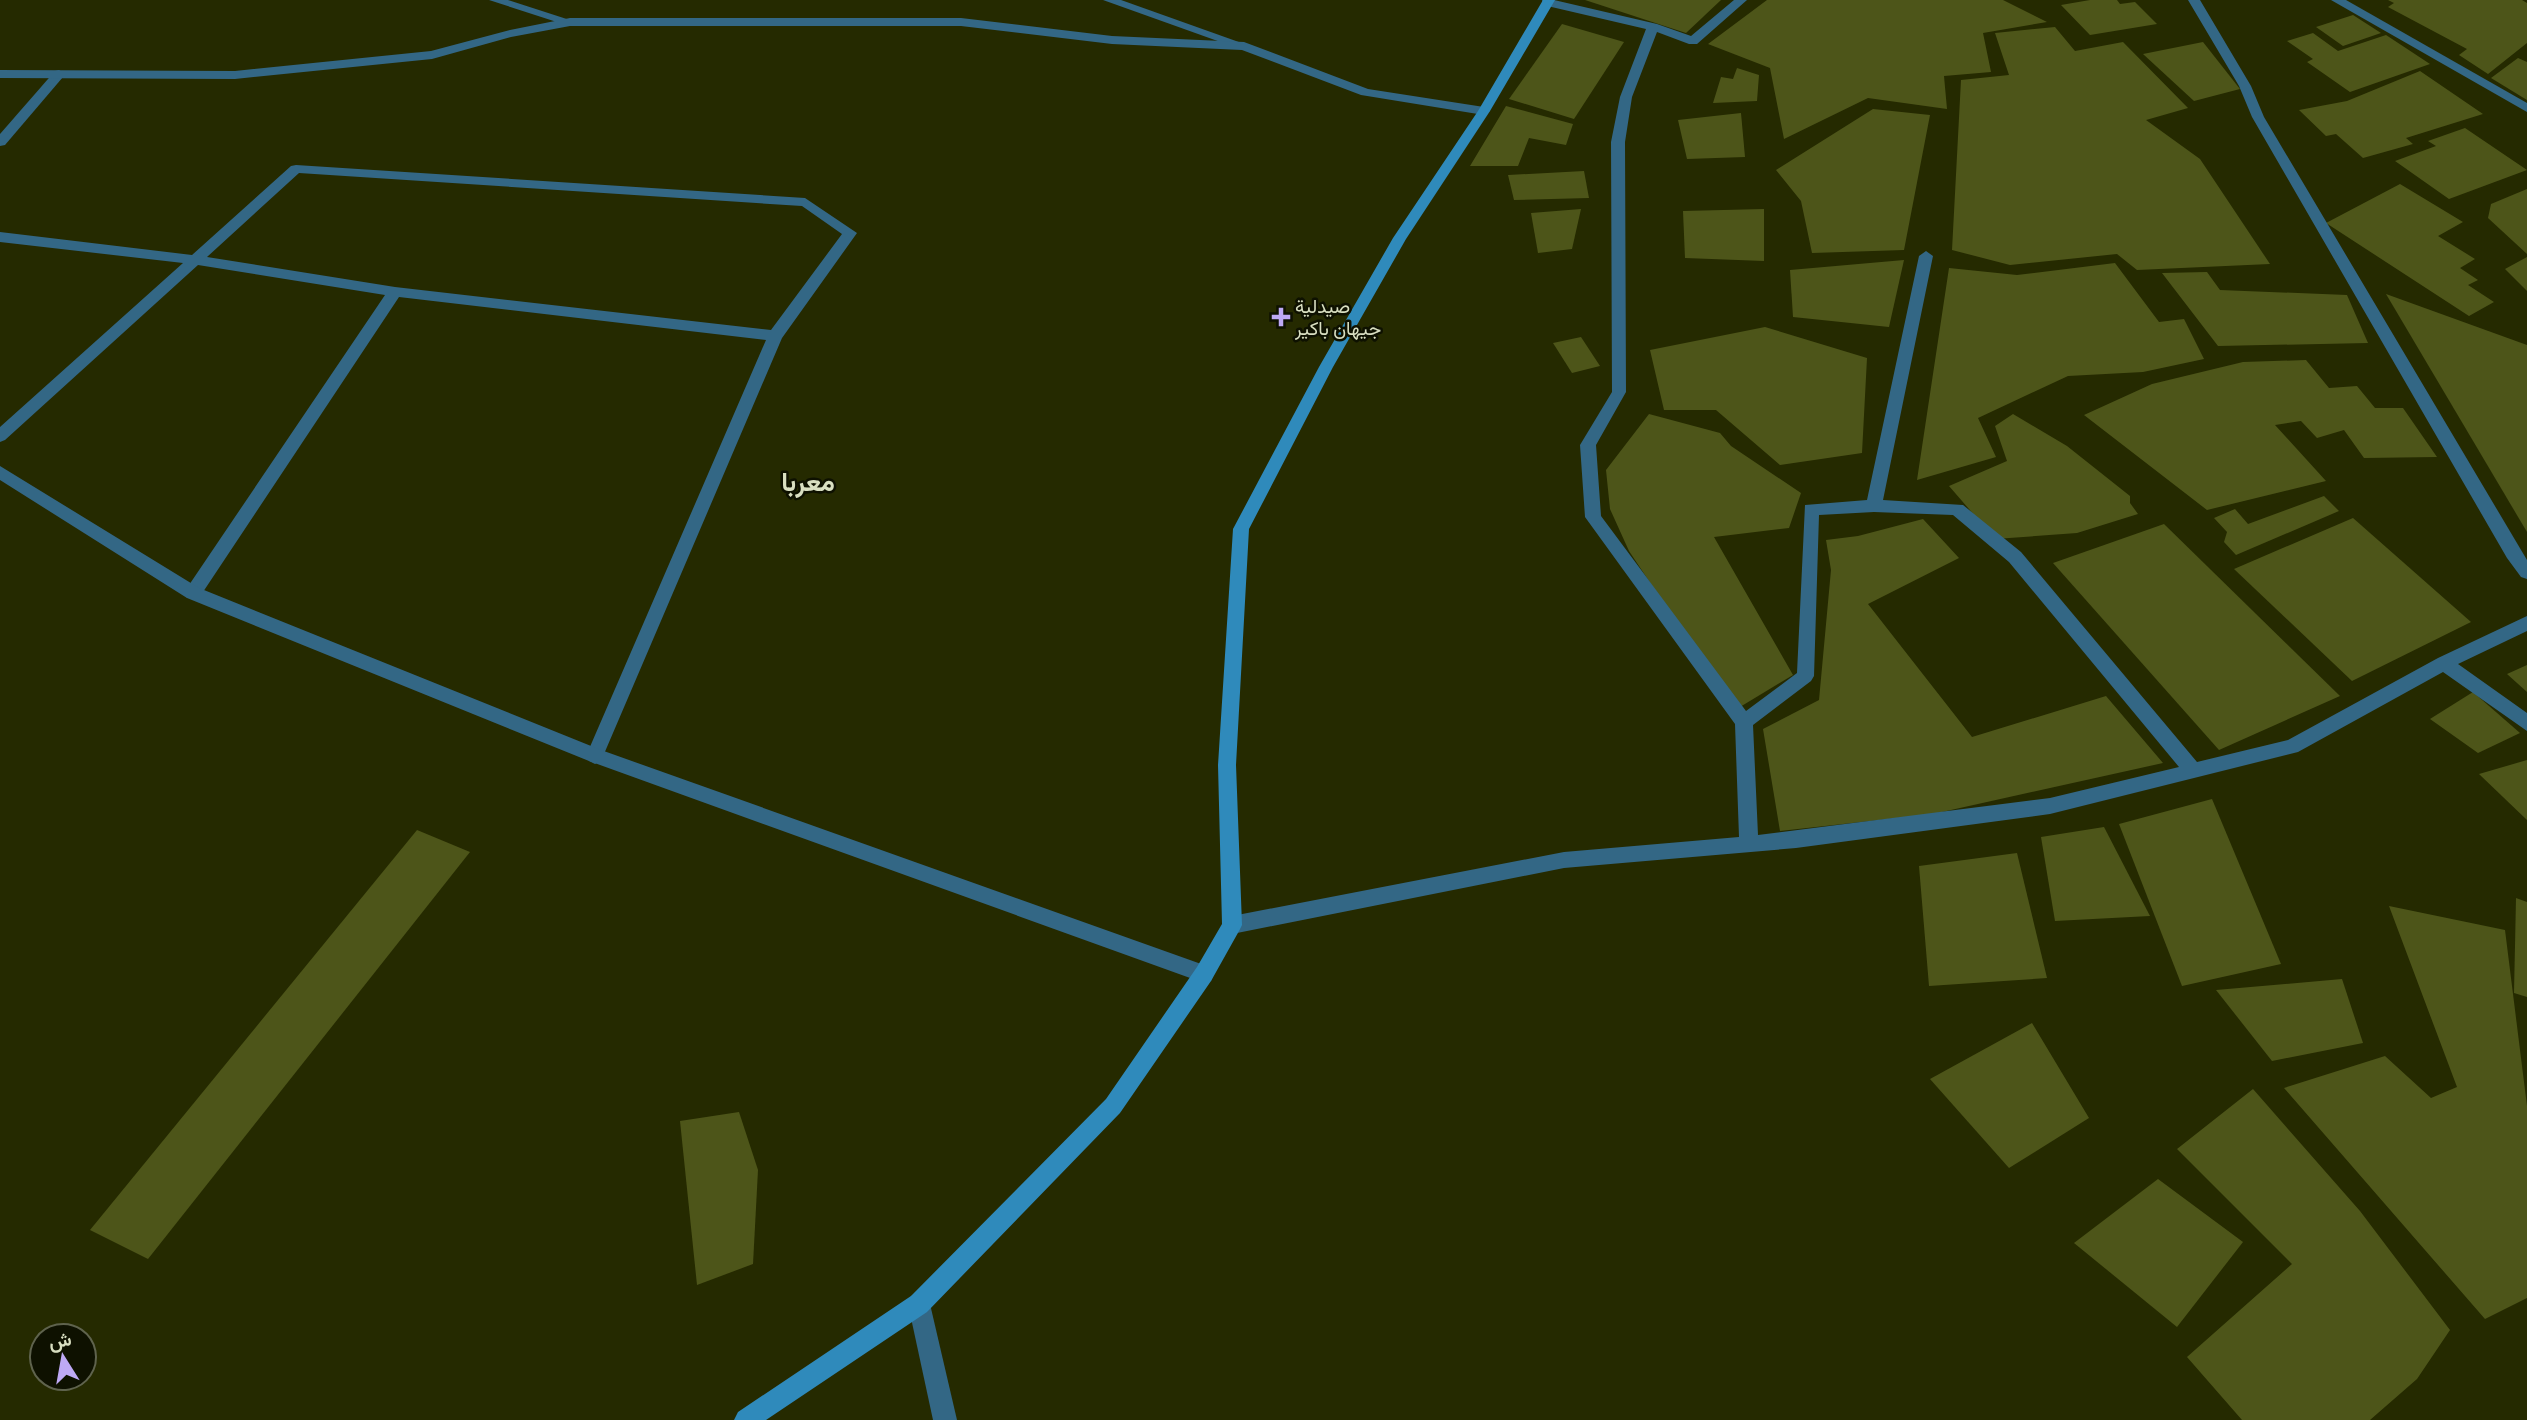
<svg xmlns="http://www.w3.org/2000/svg" width="2527" height="1420" font-family="'Roboto Condensed',Vazirmatn,sans-serif">
	<style>
		.building { fill: #4d5519 }
		.lines { fill: none; stroke-linecap: round; stroke-linejoin: round }
		.minor { fill: #336785; fill-rule: evenodd }
		.tertiary { fill: #336785; fill-rule: evenodd }
		.secondary { fill: #2f8abb; fill-rule: evenodd }
		.poi-dot { fill: #bea9f5; stroke: #0e1100; stroke-width: 2.5 }
		.labels { text-anchor: middle; stroke-width: 5; stroke-linejoin: round; paint-order: stroke }
		.poi-label { font-size: 19px; fill: #d9dfc1; stroke: #0e1100; text-anchor: start }
		.district-label { font-size: 26px; font-weight: bold; fill: #d9dfc1; stroke: #0e1100 }
	</style>
	<rect width="100%" height="100%" fill="#252a00"/>
	<g class="building">
		<path d="M1585,0H1721L1686,33Z"/>
		<path d="M1767,0H2003L2047,22L1983,33L1991,72L1944,76L1947,109L1868,98L1784,139L1770,68L1708,44Z"/>
		<path d="M2090,0H2117L2120,4L2135,2L2157,24L2090,35L2061,5Z"/>
		<path d="M2388,0H2522L2527,3V43L2488,74L2459,55L2467,49L2388,7L2394,3Z"/>
		<path d="M2353,15L2381,33L2343,46L2316,27Z"/>
		<path d="M1562,24L1624,42L1574,119L1509,99Z"/>
		<path d="M2055,27L2075,51L2123,42L2188,108L2146,120L2200,159L2270,264L2137,270L2117,254L2010,265L1952,250L1961,80L2009,75L1995,33Z"/>
		<path d="M2313,33L2338,51L2386,35L2430,64L2350,92L2307,62L2313,59L2287,41Z"/>
		<path d="M2203,42L2240,89L2194,101L2143,54Z"/>
		<path d="M2518,58L2527,62V100L2491,78Z"/>
		<path d="M1737,68L1759,75L1757,101L1713,103L1721,77L1733,79Z"/>
		<path d="M2420,71L2483,114L2406,138L2413,144L2363,158L2336,134L2326,136L2299,110L2347,101Z"/>
		<path d="M1506,106L1573,124L1566,145L1529,138L1518,166H1470Z"/>
		<path d="M1873,109L1930,115L1904,250L1812,253L1801,201L1776,170Z"/>
		<path d="M1741,113L1745,157L1687,159L1678,120Z"/>
		<path d="M2465,128L2527,170L2449,199L2395,161L2436,146L2428,141Z"/>
		<path d="M1584,171L1589,198L1514,200L1508,175Z"/>
		<path d="M2400,184L2463,222L2438,236L2475,259L2460,268L2478,280L2468,285L2494,302L2469,316L2326,223Z"/>
		<path d="M2527,189V254L2488,218L2491,204Z"/>
		<path d="M1581,209L1572,249L1538,253L1531,213Z"/>
		<path d="M1764,209V261L1685,258L1683,211Z"/>
		<path d="M2527,257V291L2505,269Z"/>
		<path d="M1904,260L1889,327L1793,317L1790,270Z"/>
		<path d="M2115,263L2159,322L2184,319L2204,359L2143,372L2068,376L1978,418L1996,457L1917,480L1949,268L2017,275Z"/>
		<path d="M2207,272L2220,290L2347,295L2368,343L2218,346L2162,273Z"/>
		<path d="M2386,294L2527,345V532Z"/>
		<path d="M1765,327L1867,358L1862,453L1780,465L1716,410H1664L1650,350Z"/>
		<path d="M1581,337L1600,366L1572,373L1553,343Z"/>
		<path d="M2306,360L2329,388L2357,386L2375,408H2403L2437,457L2364,458L2344,430L2317,438L2301,421L2275,425L2326,481L2207,510L2084,415L2152,384L2243,362Z"/>
		<path d="M1649,414L1720,433L1731,446L1801,493L1789,528L1714,537L1793,675L1735,710L1629,551L1610,509L1606,470Z"/>
		<path d="M2013,414L2067,446L2130,496V503L2138,514L2077,533L1995,539L1949,486L2007,461L1995,426Z"/>
		<path d="M2324,496L2339,511L2236,555L2224,542L2227,532L2214,518L2235,509L2248,524Z"/>
		<path d="M2353,518L2471,622L2352,681L2234,569Z"/>
		<path d="M1923,519L1959,558L1868,604L1972,737L2106,696L2163,763L1933,814L1780,831L1763,729L1819,700L1831,570L1826,540L1858,536Z"/>
		<path d="M2164,524L2340,696L2219,750L2053,563Z"/>
		<path d="M2527,665V692L2507,674Z"/>
		<path d="M2473,692L2520,733L2478,753L2430,719Z"/>
		<path d="M2527,760V820L2479,774Z"/>
		<path d="M2212,799L2281,964L2182,986L2119,824Z"/>
		<path d="M2104,827L2150,916L2055,921L2041,837Z"/>
		<path d="M417,830L470,852L148,1259L90,1230Z"/>
		<path d="M2017,853L2047,978L1929,986L1919,866Z"/>
		<path d="M2516,898L2527,902V997L2514,993Z"/>
		<path d="M2389,906L2505,930L2527,1106V1298L2485,1319L2284,1088L2385,1056L2431,1098L2457,1087Z"/>
		<path d="M2342,979L2363,1043L2272,1061L2216,990Z"/>
		<path d="M2032,1023L2089,1118L2009,1168L1930,1079Z"/>
		<path d="M2253,1089L2360,1211L2450,1330L2417,1379L2370,1420H2242L2187,1357L2292,1264L2177,1149Z"/>
		<path d="M739,1112L758,1170L753,1264L697,1285L680,1121Z"/>
		<path d="M2158,1179L2243,1242L2177,1327L2074,1243Z"/>
	</g>
	<g class="lines">
		<g class="minor">
			<path d="M489,0H508L576,22L566,25Z"/>
			<path d="M1103,0H1121L1250,46L1240,49Z"/>
			<path d="M1542,0H1554L1657,24L1691,36L1734,0H1747L1697,44H1689L1657,32L1632,97L1625,142L1626,392L1596,445L1601,516L1746,711L1797,673L1805,505L1867,500L1919,256L1926,251L1933,256L1883,500L1963,505L2021,552L2197,762L2288,740L2438,658L2527,616V631L2458,664L2527,713V731L2443,672L2298,752L2050,814L1796,848L1564,868L1232,934L1225,931L1222,925L1225,919L1232,916L1564,852L1739,837L1735,724L1585,517L1580,445L1612,392L1611,142L1620,97L1646,29L1543,5ZM1874,512L1953,515L2009,562L2179,767L2050,798L1758,835L1753,725L1811,681L1814,676L1819,515Z"/>
			<path d="M2188,0H2200L2251,86L2264,117L2527,560V579L2521,577L2507,558L2252,117L2239,86Z"/>
			<path d="M2331,0H2346L2527,103V112Z"/>
			<path d="M59,70L65,74L63,77L5,145L0,146V134L55,71Z"/>
			<path d="M296,165L805,198L857,233L782,338L601,761L595,764L589,761L586,756L766,340L399,297L199,598H187L185,593L187,588L385,295L198,265L5,440L0,442V427L183,263L0,242V232L192,255L291,166ZM299,173L802,206L842,234L771,330L395,287L207,257Z"/>
			<path d="M919,1293L927,1296L930,1304L957,1420H933L908,1304L911,1296Z"/>
		</g>
		<g class="tertiary">
			<path d="M570,18H961L1112,36L1244,42L1368,89L1484,107L1490,111L1484,115L1361,95L1242,50L1112,44L961,26H570L511,37L432,59L235,79L0,78V70L235,71L431,51L510,30Z"/>
			<path d="M0,466L199,588L601,750L1204,965L1211,967L1214,974L1211,981L1204,983L589,761L187,598L0,480Z"/>
		</g>
		<path class="secondary" d="M1543,0H1555L1490,111L1406,239L1333,367L1249,529L1236,765L1242,925L1239,931L1211,981L1120,1113L927,1312L766,1420H734L738,1412L911,1296L1106,1099L1197,967L1222,924L1218,765L1233,529L1319,367L1393,238L1478,111Z"/>
	</g>
	<path class="poi-dot" d="M1277.5 306.5h7v7h7v7h-7v7h-7v-7h-7v-7h7z"/>
	<g class="labels">
		<g class="poi-label">
			<text x="1295" y="313">صيدلية<tspan x="1295" dy="22">جيهان باكير</tspan></text>
		</g>
		<g class="district-label">
			<text x="808" y="491">معربا</text>
		</g>
	</g>
	<g transform="translate(63 1357) rotate(349)"><circle r="33" fill="#0e1100" stroke="#5f634d" stroke-width="2"/>
	<path d="M0-5L12 26L0 18L-12 26Z" fill="#bea9f5"/>
	<text y="-10" font-size="19" font-weight="bold" text-anchor="middle" fill="#d9dfc1">ش</text>
	</g>
</svg>
